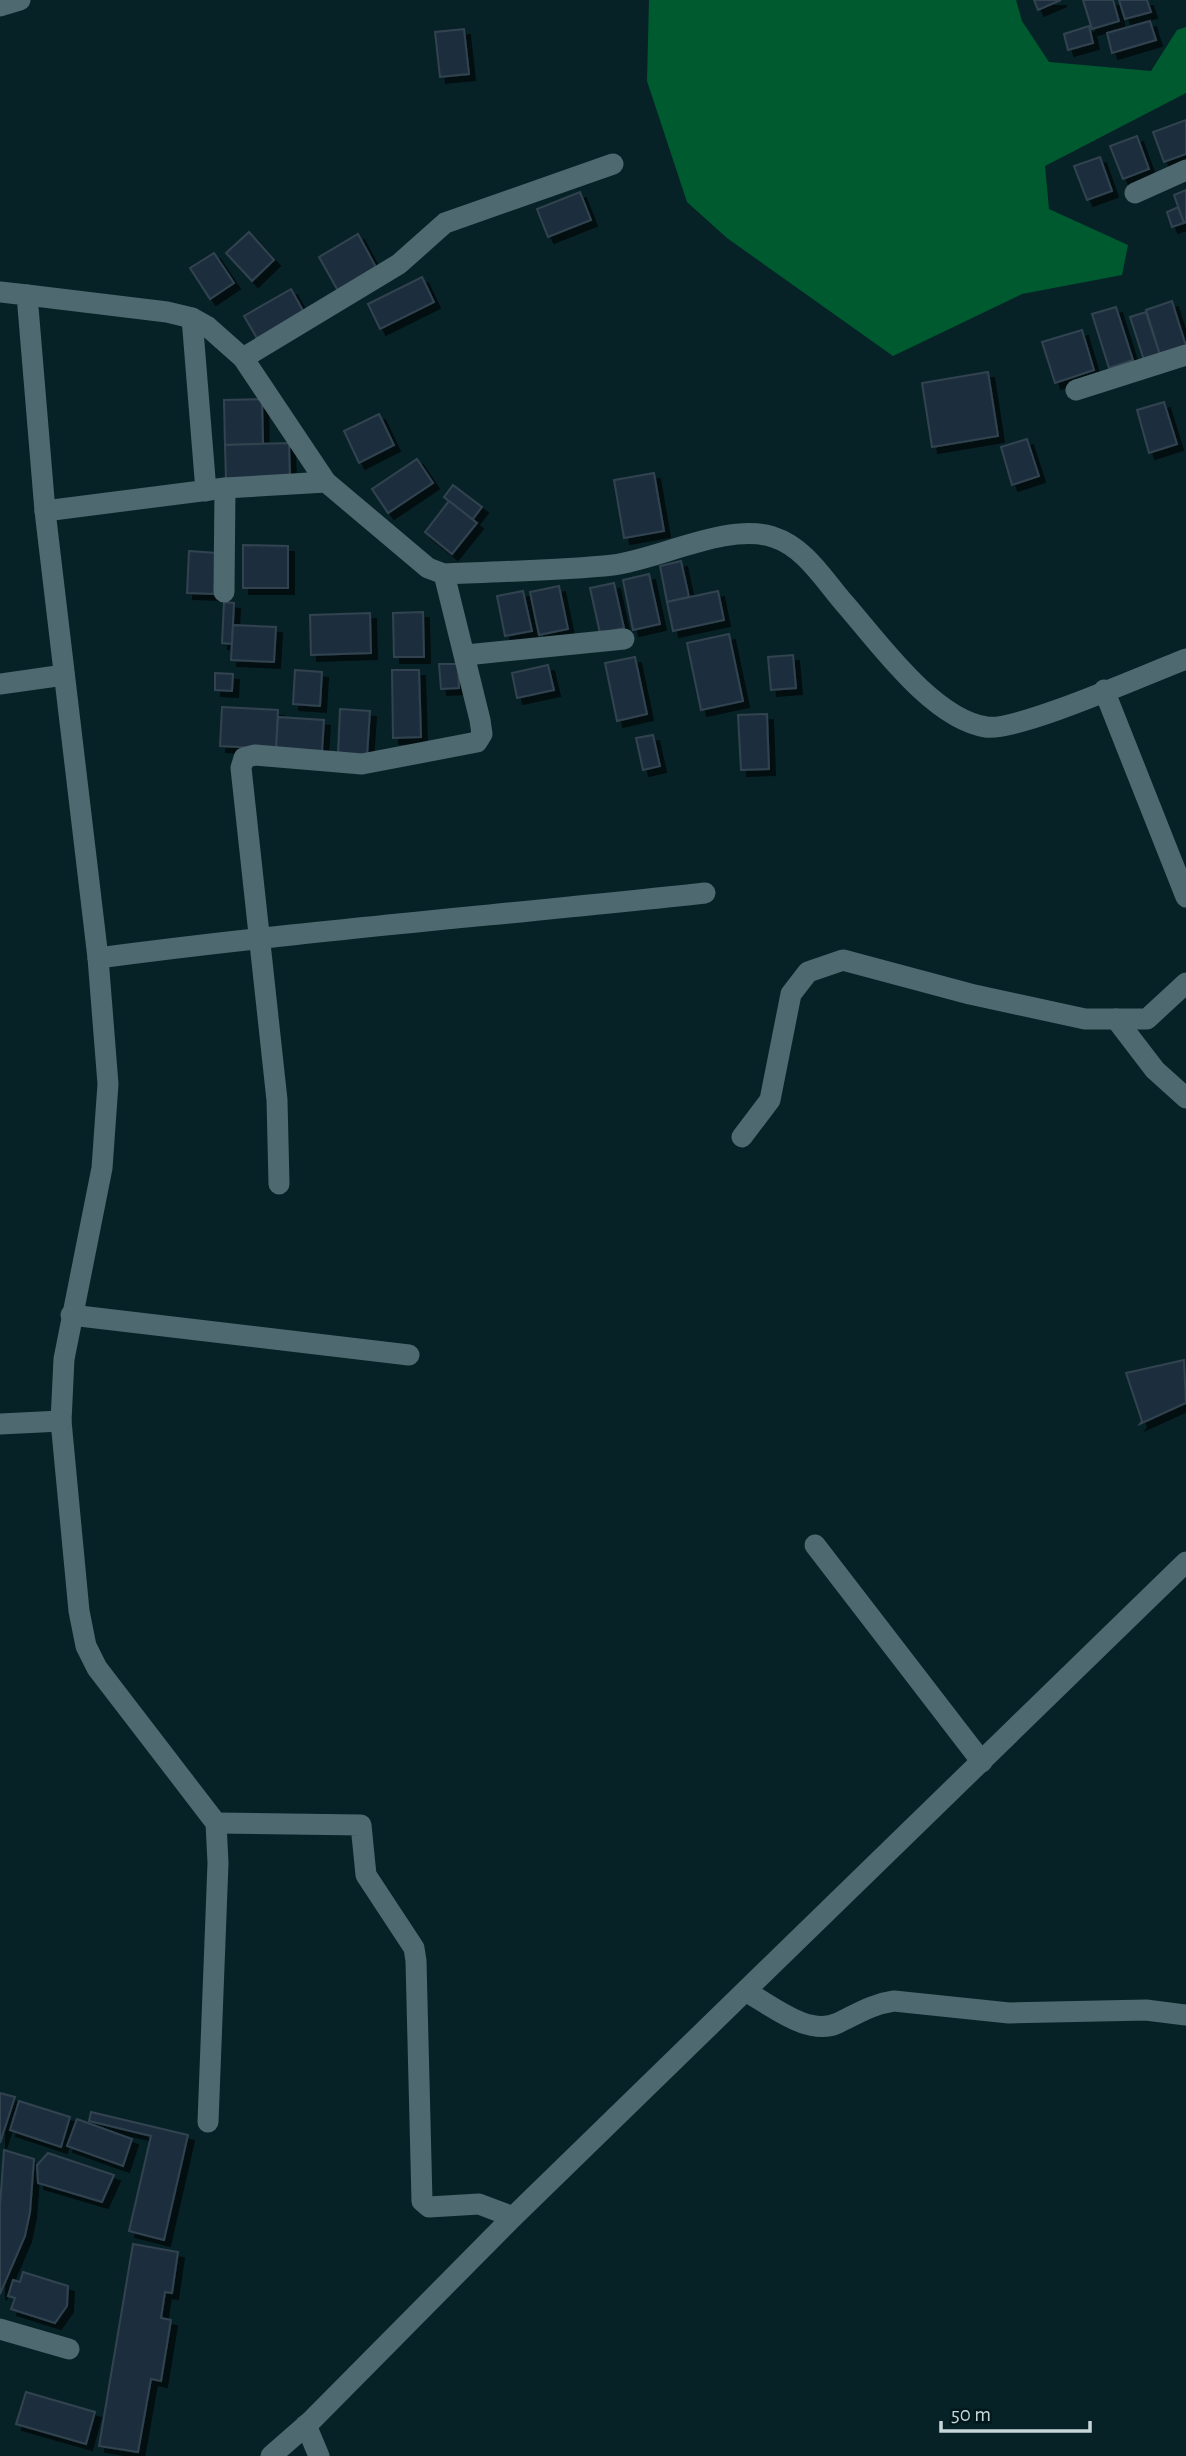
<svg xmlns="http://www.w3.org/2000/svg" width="1186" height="2456" font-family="'Alegreya Sans',sans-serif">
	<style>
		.forest { fill: #005a2f }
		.building { fill: #1e2f3c; stroke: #314350; stroke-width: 2; filter: url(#shadow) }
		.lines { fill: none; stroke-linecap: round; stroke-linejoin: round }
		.minor { stroke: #4e696f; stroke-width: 21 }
	</style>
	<defs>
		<filter id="shadow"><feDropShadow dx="6" dy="6" stdDeviation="0" flood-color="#0009"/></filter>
	</defs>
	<rect width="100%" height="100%" fill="#072227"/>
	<path class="forest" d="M649,0H1016L1022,21L1049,62L1151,71L1177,30L1186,27V93L1045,166L1049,209L1128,245L1122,275L1022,294L893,356L727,238L687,202L647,81Z"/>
	<g class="building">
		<path d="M1034,0H1061L1038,10Z"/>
		<path d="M1083,0H1113L1119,21L1092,29Z"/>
		<path d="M1119,0H1147L1151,12L1125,19Z"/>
		<path d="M1150,21L1156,40L1112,53L1107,33Z"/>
		<path d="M1089,26L1093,43L1068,50L1064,34Z"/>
		<path d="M464,29L469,74L440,77L435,32Z"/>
		<path d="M1186,120V154L1164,162L1153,132Z"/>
		<path d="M1137,136L1149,169L1123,179L1110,146Z"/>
		<path d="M1100,157L1112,191L1087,200L1074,166Z"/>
		<path d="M1186,190V222L1184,223L1174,195Z"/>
		<path d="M580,192L591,220L548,237L537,209Z"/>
		<path d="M1178,207L1184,223L1172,227L1167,212Z"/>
		<path d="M249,232L274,260L252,281L226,253Z"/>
		<path d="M358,234L377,269L338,291L319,257Z"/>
		<path d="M214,253L234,283L210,299L190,268Z"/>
		<path d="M422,277L434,302L380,329L368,304Z"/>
		<path d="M291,289L305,314L258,340L244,316Z"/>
		<path d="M1172,301L1186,346L1160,355L1146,310Z"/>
		<path d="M1116,307L1133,360L1109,368L1092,314Z"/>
		<path d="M1146,312L1160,355L1144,360L1130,317Z"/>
		<path d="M1082,330L1094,370L1055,383L1042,342Z"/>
		<path d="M988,372L998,436L932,447L922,383Z"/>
		<path d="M262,399L263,444L225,445L224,400Z"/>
		<path d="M1164,402L1177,444L1149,453L1137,410Z"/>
		<path d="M379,414L394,445L359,463L344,431Z"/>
		<path d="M1027,439L1039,476L1012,485L1001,447Z"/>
		<path d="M289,443L290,477L226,479L225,445Z"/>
		<path d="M417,459L433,483L388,513L372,489Z"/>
		<path d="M654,473L664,531L624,538L614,480Z"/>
		<path d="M453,485L482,507L472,520L444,497Z"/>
		<path d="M449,501L477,523L452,554L425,532Z"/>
		<path d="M243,545L288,546V588H243Z"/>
		<path d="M189,551L217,553L215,594L187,593Z"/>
		<path d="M681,561L689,597L667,602L660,566Z"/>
		<path d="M649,574L660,624L633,630L623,580Z"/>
		<path d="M614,583L624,628L600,633L590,588Z"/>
		<path d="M559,586L568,629L539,635L530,592Z"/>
		<path d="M523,591L532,631L505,636L497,596Z"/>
		<path d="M718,591L724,620L673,631L667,602Z"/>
		<path d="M224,602L234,603L232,644L222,643Z"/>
		<path d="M423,612L424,657H394L393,613Z"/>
		<path d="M370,613L371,653L311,655L310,615Z"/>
		<path d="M233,625L276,627L274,662L231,660Z"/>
		<path d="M729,634L743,701L701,710L687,643Z"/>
		<path d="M793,655L796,688L771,690L768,657Z"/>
		<path d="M635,657L647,714L617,721L605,663Z"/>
		<path d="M439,664H458L459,688L441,689Z"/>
		<path d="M548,665L554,690L517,698L512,673Z"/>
		<path d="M295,670L322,672L320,706L293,704Z"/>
		<path d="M392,670H419L421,737L393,738Z"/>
		<path d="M215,673L233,674L232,691L215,690Z"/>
		<path d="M222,707L278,710L276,749L220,746Z"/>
		<path d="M340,709L370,711L367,756L338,754Z"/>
		<path d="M767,714L769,769L741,770L738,715Z"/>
		<path d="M278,717L324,720L322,751L276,749Z"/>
		<path d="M653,735L660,766L643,770L636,738Z"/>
		<path d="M1184,1360L1186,1403L1140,1424L1142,1421L1126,1373Z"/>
		<path d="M0,2093L15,2097L0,2143Z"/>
		<path d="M19,2101L70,2117L61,2147L10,2130Z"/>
		<path d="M91,2112L188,2135L164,2240L129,2231L151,2136L89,2121Z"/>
		<path d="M77,2119L132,2139L123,2166L67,2146Z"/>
		<path d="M4,2150L34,2159L30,2212L25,2236L0,2294V2206Z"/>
		<path d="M48,2153L114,2175L102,2202L38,2183L37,2165Z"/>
		<path d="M133,2244L178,2252L172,2293L165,2292L161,2318L171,2320L161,2381L151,2379L138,2452L99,2446Z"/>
		<path d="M23,2272L68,2286L67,2306L55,2323L11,2309L15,2298L8,2296L13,2280L20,2282Z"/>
		<path d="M26,2392L95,2412L86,2444L16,2424Z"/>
	</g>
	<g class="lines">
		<g class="minor">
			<path d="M0,6L20,0"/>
			<path d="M1135,193L1186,170"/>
			<path d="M0,292L27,295L45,511L98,958L108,1084L102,1168L64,1359L61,1421L79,1611L86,1646L97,1668L216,1823L218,1863L208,2122"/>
			<path d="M27,295L167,312L192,318L208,327L243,358L326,482L428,568L444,574C500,571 558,571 613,565C659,559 729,522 773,537C805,547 824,580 845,604C879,643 933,719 986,727C1017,732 1149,673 1186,659"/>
			<path d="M192,318L206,491"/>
			<path d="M243,358L399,264L445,223L613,164"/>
			<path d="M1076,390L1186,355"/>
			<path d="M45,511L225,488L326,482"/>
			<path d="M224,592L225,488"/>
			<path d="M466,655L624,639"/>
			<path d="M0,684L64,675"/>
			<path d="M1104,690L1186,897"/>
			<path d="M98,958C300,931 503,915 705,893"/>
			<path d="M1116,1019L1155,1070L1186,1098"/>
			<path d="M742,1137L770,1100L791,994L808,972L843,960L970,994L1085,1019H1147L1186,983"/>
			<path d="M279,1184L277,1100L241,768L244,758L255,755L362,764L477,742L482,734L480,720L444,574"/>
			<path d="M71,1315L409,1355"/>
			<path d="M0,1424L61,1421"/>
			<path d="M815,1545L982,1762"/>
			<path d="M216,1823L361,1825L366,1875L414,1948L416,1961L422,2201L429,2207L479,2204L513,2217"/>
			<path d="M747,1992C772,2006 809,2037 838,2023C857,2014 872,2004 894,2001L1009,2013L1146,2010L1186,2015"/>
			<path d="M0,2329L69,2349"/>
			<path d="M306,2425L319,2456"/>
			<path d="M271,2456L311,2421L513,2217L1186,1562"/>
		</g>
	</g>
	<path d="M941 2421v10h149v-10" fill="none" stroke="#c7d6d9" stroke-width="3.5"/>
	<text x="951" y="2421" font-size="21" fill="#c7d6d9" stroke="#01181d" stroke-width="5" paint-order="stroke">50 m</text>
</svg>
